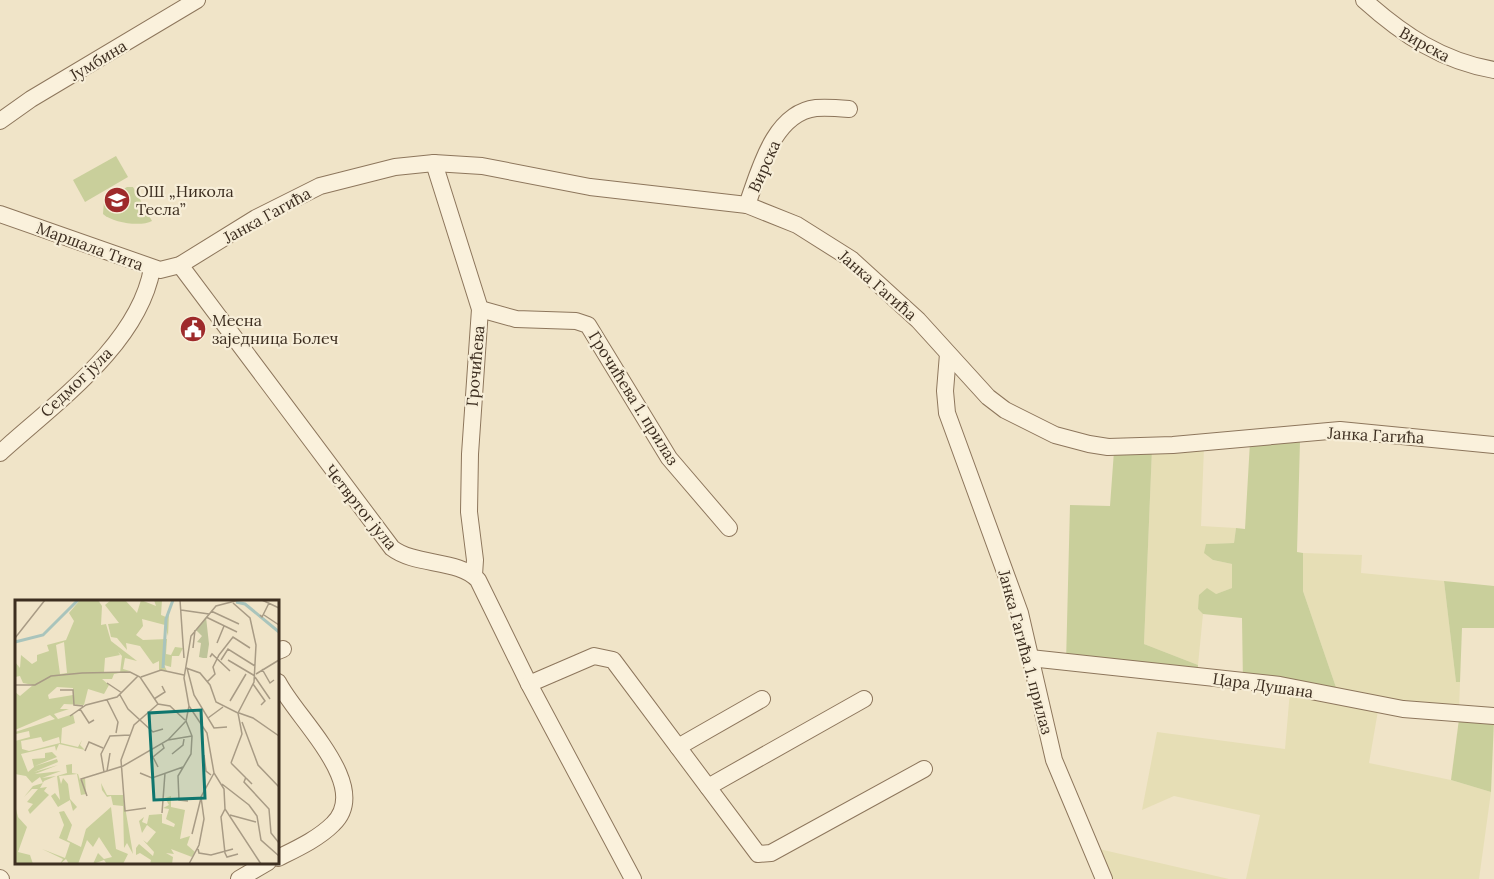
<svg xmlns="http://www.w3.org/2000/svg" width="1494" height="879" font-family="Lora,serif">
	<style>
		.farmland { fill: #e6deb5 }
		.green { fill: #c9cf9b }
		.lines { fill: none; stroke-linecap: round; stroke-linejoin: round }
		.minor-casing { stroke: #8d765c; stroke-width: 18 }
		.minor { stroke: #faf1dc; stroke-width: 16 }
		.labels { text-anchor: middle; stroke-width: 4.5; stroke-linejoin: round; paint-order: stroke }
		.street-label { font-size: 16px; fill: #3d2e20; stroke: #f7eed8 }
		.poi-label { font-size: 16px; fill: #3d2e20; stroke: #f7eed8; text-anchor: start }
		.inset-river { fill: none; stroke: #a9c4bc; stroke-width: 3 }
		.inset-road { fill: none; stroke: #a89b85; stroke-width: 1.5 }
		.view { fill: #0f766e; fill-opacity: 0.15; stroke: #0f766e; stroke-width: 3 }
		.inset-edge { fill: none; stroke: #3d2e20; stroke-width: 3 }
	</style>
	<rect width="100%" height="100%" fill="#f0e4c8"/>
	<g class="farmland">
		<path d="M1204,447L1201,526L1236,528L1234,543L1206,544L1213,560L1232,564V588L1216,594L1198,609L1203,614L1198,665L1144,644L1152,449Z"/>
		<path d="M1303,553L1362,555L1361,573L1444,581L1456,682H1460L1459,711L1380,699L1369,763L1451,780L1491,792L1479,879H1246L1260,815L1174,796L1142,810L1157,732L1285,749L1290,691L1341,702L1303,591Z"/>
		<path d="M1099,849L1229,879H1109Z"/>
	</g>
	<g class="green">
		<path d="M116,156L128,177L85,202L73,180Z"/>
		<path d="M127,187H133L152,221C141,227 113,223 103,214L104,201Z"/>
		<path d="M1300,441L1297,552L1303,553V591L1341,702L1243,685L1242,618L1203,614L1198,609L1199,595L1207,588L1216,594L1232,588V564L1213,560L1204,553L1206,544L1234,543L1236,528L1245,529L1250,442Z"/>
		<path d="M1152,449L1144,644L1198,665L1197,680L1066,663L1070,505L1110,506L1114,451Z"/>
		<path d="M1444,581L1494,586V628H1462L1460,682H1456Z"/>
		<path d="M1459,719L1494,720L1491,792L1451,780Z"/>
	</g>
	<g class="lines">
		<defs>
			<g id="minor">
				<path d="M1364,0C1403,35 1442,61 1494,70"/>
				<path d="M0,121L31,99L197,0"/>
				<path d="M434,163L480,309L470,454L469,512L475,560L474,575"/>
				<path d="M747,205C759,172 773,113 816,108C826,107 838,108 849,109"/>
				<path d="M0,214L160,270L180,265L256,218L320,186L395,167L434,163L482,166L590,187L747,205L797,225L851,259L918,320L988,397L1005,410L1055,435L1089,444L1108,447L1173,445L1340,430L1494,445"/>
				<path d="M180,265L392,548C415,566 459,559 478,580L529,684L633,879"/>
				<path d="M480,309L516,319L576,321L588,325L669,458L729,528"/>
				<path d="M948,354L945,391L947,413L1020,613L1054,760L1104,879"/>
				<path d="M0,453C55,403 138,345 152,269"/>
				<path d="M278,651L283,649"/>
				<path d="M1030,658L1280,685L1403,709L1494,716"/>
				<path d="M278,682C296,718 373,786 333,824C318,839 296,849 278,858"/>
				<path d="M529,684L594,656L613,660L758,854L771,853L924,769"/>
				<path d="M678,747L762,699"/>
				<path d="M708,787L864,699"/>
				<path d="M0,878L1,879"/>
				<path d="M239,879L268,862"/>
			</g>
		</defs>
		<use href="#minor" class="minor-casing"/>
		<use href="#minor" class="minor"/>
	</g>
	<defs>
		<symbol id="school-disc" viewBox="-11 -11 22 22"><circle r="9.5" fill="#9e2a2b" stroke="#f7eed8"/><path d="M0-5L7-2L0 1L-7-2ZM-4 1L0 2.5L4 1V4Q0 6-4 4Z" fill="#fff"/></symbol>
		<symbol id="civic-disc" viewBox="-11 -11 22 22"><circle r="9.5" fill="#9e2a2b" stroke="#f7eed8"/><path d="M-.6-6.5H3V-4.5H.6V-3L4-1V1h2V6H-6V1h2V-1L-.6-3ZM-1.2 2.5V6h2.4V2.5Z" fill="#fff"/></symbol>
	</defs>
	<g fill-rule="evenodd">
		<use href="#school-disc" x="102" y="185" width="30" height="30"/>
		<use href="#civic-disc" x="178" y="314" width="30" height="30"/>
	</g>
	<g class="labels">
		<g class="street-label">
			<text transform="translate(1425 44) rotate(29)" y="6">Вирска</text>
			<text transform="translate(98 60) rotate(-31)" y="6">Јумбина</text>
			<text transform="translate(764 166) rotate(-66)" y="6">Вирска</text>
			<text transform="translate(267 215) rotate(-29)" y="6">Јанка Гагића</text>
			<text transform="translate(90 246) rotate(20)" y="6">Маршала Тита</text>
			<text transform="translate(878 285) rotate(41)" y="6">Јанка Гагића</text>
			<text transform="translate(475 366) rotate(-85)" y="6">Грочићева</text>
			<text transform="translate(76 382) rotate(-44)" y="6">Седмог јула</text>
			<text transform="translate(634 398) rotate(58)" y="6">Грочићева 1. прилаз</text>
			<text transform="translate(1376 435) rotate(3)" y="6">Јанка Гагића</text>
			<text transform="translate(361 507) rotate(51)" y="6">Четвртог јула</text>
			<text transform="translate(1026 652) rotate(75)" y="6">Јанка Гагића 1. прилаз</text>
			<text transform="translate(1263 685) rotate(8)" y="6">Цара Душана</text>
		</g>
		<g class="poi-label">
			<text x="136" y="197">ОШ „Никола<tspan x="136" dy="18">Тесла”</tspan></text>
			<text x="212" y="326">Месна<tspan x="212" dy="18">заједница Болеч</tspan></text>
		</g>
	</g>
	<g transform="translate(15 600)">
		<rect width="264" height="264" fill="#f0e4c8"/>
		<path d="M83,0L87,6L86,25L91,24L96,41L122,61L110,58L108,69L115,71L99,74L97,79H87L94,85L89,94L73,89L69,105L49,104L45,109H54L39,114L43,119L58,114L60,123L47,128L46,143L63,147L67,140L65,145L70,150L44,144L41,151L40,146L6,154L13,172L19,167L17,159L30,158V153L37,152L42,157L20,166L42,159L43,162L19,172L43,165L20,174L46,171L27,178L41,176L29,181L25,188L32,187L29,191L34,195L15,214L13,210L18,204L12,202L23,189H17L9,197L18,186L28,183L25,177L17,183L11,176L0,174V141L15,137L14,131L1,134H0V132L40,119L35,115L0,130V92L5,96L18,85L8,83L5,76L0,77V85V62L5,68L6,55L17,64L22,61V55L34,51L32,45L51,40L59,21L54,13L65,0ZM49,42L52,73L45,74L41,45ZM103,52L107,56L105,73L89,72L90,58L105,55ZM42,87L58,88V95L34,99L33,95ZM26,137L28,142L44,137L45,143L14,151L7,149L6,141ZM96,0H110L122,13L126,0L141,6L139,0H147L146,15L151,17L154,13L153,36L150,25L127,19L128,26L121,35L128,40L152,39L151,54L156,55L160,47L168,48L164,56H157L156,67L149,65L152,71L144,70V61L138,64L125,46L111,43L112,50L102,38L96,37L93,24L104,23L90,5ZM57,164V173L63,174L65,180L70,178L71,194L66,195L62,174L44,176L46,184L48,178L53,184L55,199L62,207L58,211L55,200L43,207L36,196L40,193L45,200L42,176L52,173L51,165ZM86,183L92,195H108L118,254L112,243L109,248L108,206L98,205L96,196L92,197L87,190ZM156,196V207L170,210L165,239L175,236L172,245L180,252L177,257L156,249L159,254L151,253L158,257L157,264H135L136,260L125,253L121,255V248L124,244L138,256L139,252L128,240L132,243L141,232L132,225L127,233L124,221L129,217L127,222L132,224L134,215L147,214V223L159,227L160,224L151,219L154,209L148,208L154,205L150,198ZM0,205L3,217L12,227L3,252L15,255L18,264H0ZM96,207L101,249L113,254L108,264H92L89,260L78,264L83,253L89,259L97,257L84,237L78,247L72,240L63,264H54L51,259L45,264L48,259L27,249L50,258L55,243L44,238L49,225L44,212L49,211L57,225L52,240L66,247L71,229Z" fill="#c9cf9b" fill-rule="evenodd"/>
		<path d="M191,17L194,44L192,58H188L184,57L186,43L182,42L187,36L181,30Z" fill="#bfc49a"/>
		<path class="inset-river" d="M221,2L230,4L264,32M0,42L28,35L63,0M148,68L151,19L158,0"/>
		<path class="inset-road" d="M165,0L169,58M247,0L264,8M218,3L235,18L241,45L239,82L223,113M166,10L194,14M196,11L224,24M245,15L247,17L254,3M249,15L264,25M191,17L222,32M0,38L30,0M202,43L209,26M178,48L180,30M195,57L197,54L215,71M206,60L213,49L240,66M213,60L240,76M171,68L185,73L195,85L201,102L223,113L227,134L216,163M172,68L179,95L199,128L212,127M247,69L255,83L259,80M241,74L264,60M126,77L146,70L169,75M240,77L255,99M192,82L200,74L198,67L204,55L218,37L235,48M92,83L107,93M238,84L250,101L246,105M0,85H20L36,76L67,73L115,72L125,77L143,104L155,106L170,120M45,90H58L59,105L68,106M105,95L113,109L138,132L148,129M139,99L150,92L147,86M92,100L103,122L101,133M215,101L231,74M174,106L192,133L199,173L209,189L210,209L246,264M65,109L74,123L79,120M224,113L238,118L264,136M55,116L71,105L102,97L123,76M193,118L208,107M171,121L174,106L169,78L176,36L201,6L224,0M171,121L177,136L176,154L163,176L164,200L173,201M227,122L243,165L264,187M153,140L177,136M70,151L74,142L88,148M157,154L168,145L169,139M189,155L191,171L196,175M216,163L237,184M143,167L138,157L149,148L147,143M92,171L95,153M89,172L86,154L95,136L115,135M125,173L137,178L168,167M231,177L229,182L254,209L256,233L264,243M207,184L234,205L242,216L246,240L264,256M72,196L66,179L108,166L153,140L171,121M131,208L110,211L106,160L119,125L143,104M210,209L206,217L210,253L212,257L223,254M147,213L150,173M215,215L241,222M177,234L186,198M183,249L184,253L196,255L218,249M174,264L184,245L189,219L186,197L199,173"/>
		<path class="view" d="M186,110L190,198L139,200L134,113Z"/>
		<rect width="264" height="264" class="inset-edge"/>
	</g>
</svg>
